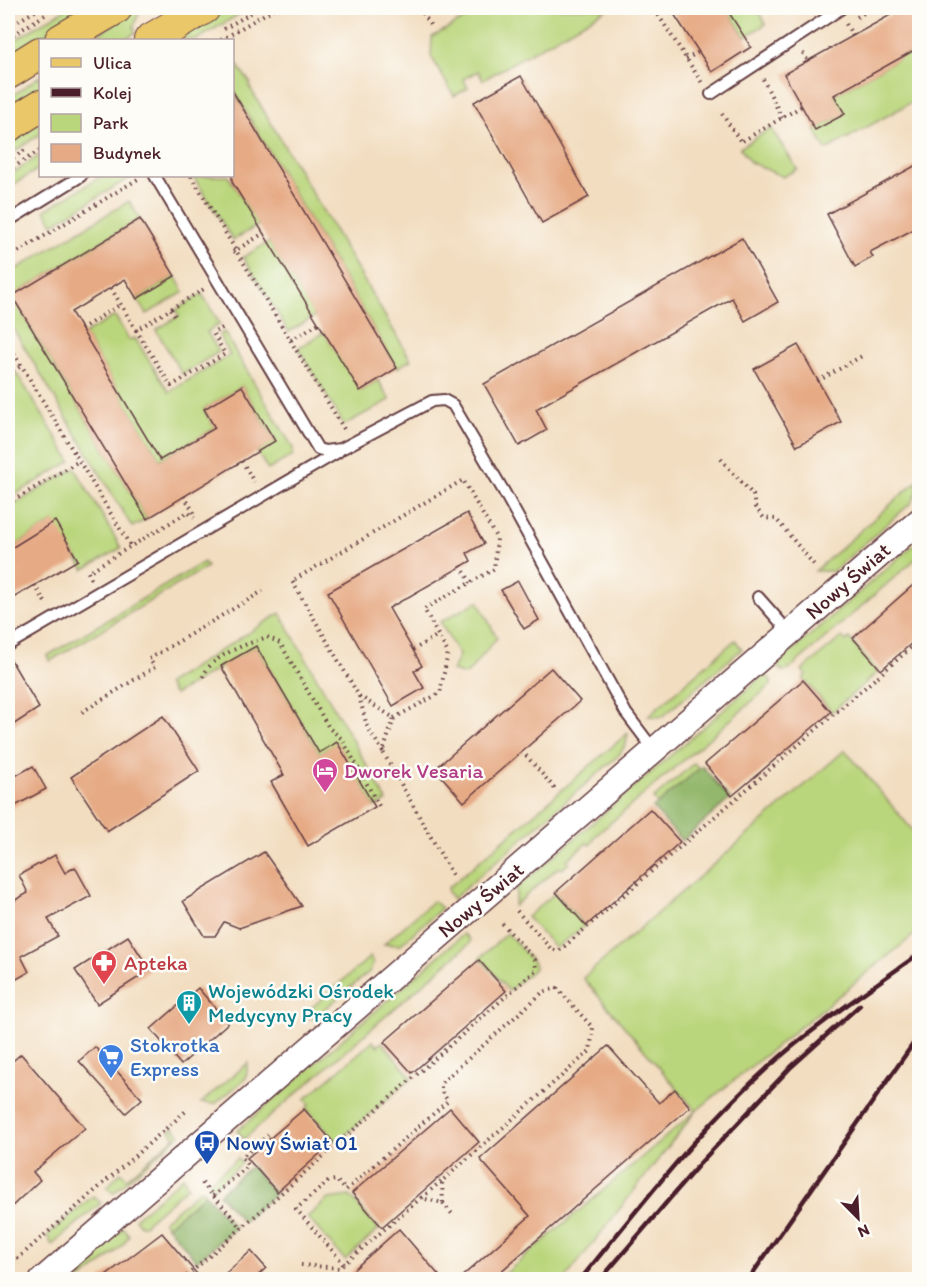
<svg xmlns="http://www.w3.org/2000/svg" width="927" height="1287" font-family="Itim,sans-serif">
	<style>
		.green { fill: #bad67c; stroke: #827a54; stroke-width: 1.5 }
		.forest { fill: #93b76c; stroke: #6e6b4c; stroke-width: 1.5 }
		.building { fill: #e6aa85 }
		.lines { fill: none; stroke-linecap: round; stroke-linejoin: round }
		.service-casing { stroke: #633c41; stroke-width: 14 }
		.tertiary-casing { stroke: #633c41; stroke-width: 27 }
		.primary-casing { stroke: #633c41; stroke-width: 34 }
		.path { stroke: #633c41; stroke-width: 4; stroke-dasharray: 1.5 4.5; stroke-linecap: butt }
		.service { stroke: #fff; stroke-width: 10 }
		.tertiary { stroke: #fff; stroke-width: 24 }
		.primary { stroke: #eac769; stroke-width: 32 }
		.rail { stroke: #4a1f2b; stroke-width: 4.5 }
		.labels { text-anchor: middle; stroke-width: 5; stroke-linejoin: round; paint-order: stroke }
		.street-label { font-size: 21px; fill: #4a1f2b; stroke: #fdfcf7 }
		.hotel-label { font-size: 21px; fill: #b23c85; stroke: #fdfcf7; text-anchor: start }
		.health-label { font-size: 21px; fill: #be3a42; stroke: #fdfcf7; text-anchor: start }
		.culture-label { font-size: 21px; fill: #0d838f; stroke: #fdfcf7; text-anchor: start }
		.shop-label { font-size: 21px; fill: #366cbe; stroke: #fdfcf7; text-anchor: start }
		.transit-label { font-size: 21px; fill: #164399; stroke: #fdfcf7; text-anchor: start }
	</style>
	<rect width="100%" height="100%" fill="#fdfcf7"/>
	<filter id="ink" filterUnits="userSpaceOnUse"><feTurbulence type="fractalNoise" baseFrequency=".0167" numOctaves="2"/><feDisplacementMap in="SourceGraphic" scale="12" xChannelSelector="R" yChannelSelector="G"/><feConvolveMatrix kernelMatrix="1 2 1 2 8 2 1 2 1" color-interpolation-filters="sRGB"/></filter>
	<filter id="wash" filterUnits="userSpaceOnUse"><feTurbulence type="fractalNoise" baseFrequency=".008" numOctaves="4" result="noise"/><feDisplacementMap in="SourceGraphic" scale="24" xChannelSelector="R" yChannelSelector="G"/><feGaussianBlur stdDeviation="1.35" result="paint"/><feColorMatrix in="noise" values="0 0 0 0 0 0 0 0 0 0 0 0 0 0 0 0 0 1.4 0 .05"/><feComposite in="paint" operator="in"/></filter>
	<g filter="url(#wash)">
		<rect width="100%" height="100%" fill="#f2ddc0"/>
		<g class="green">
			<path d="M67,8H90L8,57V44Z"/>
			<path d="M139,8H141L134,26L135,33L123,40H89Z"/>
			<path d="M228,8H250L196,40L178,38Z"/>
			<path d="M484,8H609L483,80L478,71L463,79L468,88L454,96L431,56L432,37Z"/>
			<path d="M726,8H756L766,24L745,37Z"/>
			<path d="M919,47V98L826,150L815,130L844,114L834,95Z"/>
			<path d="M232,58L251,84L249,86L411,360L397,368L233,90Z"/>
			<path d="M40,76V90L8,110V99Z"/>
			<path d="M40,121V134L8,156V141Z"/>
			<path d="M771,128L797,169L783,177L750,162L740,148Z"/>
			<path d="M40,155V168L8,188V177Z"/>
			<path d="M102,176L131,177L53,224L45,210Z"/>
			<path d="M193,176H228L259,225L233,240Z"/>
			<path d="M129,201L140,219L12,296L147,519L132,527L8,320V274Z"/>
			<path d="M269,242L315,316L289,332L243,257Z"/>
			<path d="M175,276L184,292L147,314L137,299Z"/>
			<path d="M202,294L220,324L207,332L219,352L182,374L156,330L179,316L176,310Z"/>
			<path d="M115,316L129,340L135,338L169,392L230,355L219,335L224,332L293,448V455L268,470L257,452L275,440L242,386L204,409L215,428L160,460L84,334Z"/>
			<path d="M324,332L361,391L378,380L390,400L344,425L298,348Z"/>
			<path d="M17,374L71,461L8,499V380Z"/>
			<path d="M75,468L121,548L84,570L54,522L8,550V508Z"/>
			<path d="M917,481V493L911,503L833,571H815Z"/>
			<path d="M919,540V556L787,671H782L776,665Z"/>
			<path d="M204,562L207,567L50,661L47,656Z"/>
			<path d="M478,601L497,638L466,675L452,671L459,655L440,622Z"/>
			<path d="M280,613L387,801L375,807L337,743L319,753L256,646L174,695L167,684Z"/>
			<path d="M842,637L846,641L849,638L878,672L832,712L803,678L806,675L802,670Z"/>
			<path d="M735,640L742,649L662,717L648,716Z"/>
			<path d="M765,674L771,680V685L593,838L594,840L590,845L587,843L567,860L569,863L562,869L559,867L514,906L517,888Z"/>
			<path d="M628,733L626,744L619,755L453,899L448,892V888Z"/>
			<path d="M845,750L919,838V931L696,1111L565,1279H499L696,1111L583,978Z"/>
			<path d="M694,763L699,769L658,804L653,799Z"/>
			<path d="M555,893L585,926L555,948L527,917Z"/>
			<path d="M433,901L442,908L400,945L384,944Z"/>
			<path d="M507,933L534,963L535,968L509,991L480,958Z"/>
			<path d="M464,934L470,940L469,944L244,1139L237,1131Z"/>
			<path d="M370,957L373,963L370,971L315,1017L310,1019L303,1015Z"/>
			<path d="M373,1041L377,1046L382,1042L412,1078L337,1142L306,1108L310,1104L305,1099Z"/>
			<path d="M248,1063L246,1078L215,1104L201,1103Z"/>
			<path d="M173,1127L180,1135L113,1193L107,1187L121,1172L127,1178L175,1137L170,1130Z"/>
			<path d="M238,1158L242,1163L213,1188L209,1182Z"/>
			<path d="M183,1177L188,1186L144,1225H140L135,1218Z"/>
			<path d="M201,1189L205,1194L167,1226L163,1221Z"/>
			<path d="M93,1196L101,1203L52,1245L47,1236Z"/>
			<path d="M350,1196L379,1229L345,1260L307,1217L328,1199Z"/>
			<path d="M123,1228L129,1235C125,1248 93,1270 82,1279H63Z"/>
		</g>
		<g class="forest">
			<path d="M702,766L730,799L682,841L653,808Z"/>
			<path d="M251,1166L275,1194L243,1222L219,1194Z"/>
			<path d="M205,1194L235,1228L197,1261L167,1226Z"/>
		</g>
		<g id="blocks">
			<g class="building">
				<path d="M670,8H726L751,47L712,72Z"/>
				<path d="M903,8H920V47L834,95L845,114L815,130L784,74Z"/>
				<path d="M521,76L589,197L542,223L474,102Z"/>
				<path d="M232,90L397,368L360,391L232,182Z"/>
				<path d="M920,163V226L870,252L873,257L855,267L827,214Z"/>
				<path d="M140,219L175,276L137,299L125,279L71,312L160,460L215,428L204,409L242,386L275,441L147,519L12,296Z"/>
				<path d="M742,238L778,302L745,321L732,298L536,409L547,430L519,446L484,384Z"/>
				<path d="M798,345L841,422L797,446L754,369Z"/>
				<path d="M467,513L484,544L467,553L471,561L389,608L422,666L414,671L424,688L393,706L328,592Z"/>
				<path d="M55,521L78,560L8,601V550Z"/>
				<path d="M920,579V636L881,670L853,638Z"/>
				<path d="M518,581L539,620L524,629L501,590Z"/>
				<path d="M256,646L319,753L337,742L375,807L308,846L271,782L284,775L221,666Z"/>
				<path d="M8,655L39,708L8,728Z"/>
				<path d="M551,668L580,701L464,802L435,769Z"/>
				<path d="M803,680L831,712L732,796L705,764Z"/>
				<path d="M163,716L199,771L107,831L71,777Z"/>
				<path d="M33,766L46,789L8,810V780Z"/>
				<path d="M650,809L680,842L586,926L556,892Z"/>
				<path d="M264,852L302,906L239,928L224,922L215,936H204L183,901Z"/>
				<path d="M55,855L65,873L75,867L91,896L48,919L58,936L21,956L29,972L8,984V904L28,893L19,875Z"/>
				<path d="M128,936L150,970L97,1004L75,970Z"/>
				<path d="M479,960L506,991L412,1073L384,1042Z"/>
				<path d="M198,988L228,1023L181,1065L151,1029Z"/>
				<path d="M608,1046L659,1103L675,1089L690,1107L491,1280H458L530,1216L480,1159Z"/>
				<path d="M95,1047L142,1099L126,1113L79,1061Z"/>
				<path d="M21,1054L85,1128L33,1172L40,1180L8,1210V1065Z"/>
				<path d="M450,1108L479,1142L382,1227L352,1193Z"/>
				<path d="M304,1109L333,1142L277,1192L247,1158Z"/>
				<path d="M399,1229L443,1280H342Z"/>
				<path d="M162,1233L202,1280H99L129,1258Z"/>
				<path d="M251,1251L266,1268L253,1280H218Z"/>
			</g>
		</g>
	</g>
	<g filter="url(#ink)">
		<use href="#blocks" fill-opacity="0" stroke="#633c41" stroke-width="1.5"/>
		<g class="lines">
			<defs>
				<g id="service">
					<path d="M711,94L842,8"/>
					<path d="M155,176L318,449L325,451L341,449L432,401L444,400L453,405L503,490L626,713L654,750"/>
					<path d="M8,221L81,176"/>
					<path d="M758,597L789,632"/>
					<path d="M8,645L338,452"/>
				</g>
				<path id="tertiary" d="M42,1280L920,520"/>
				<g id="primary">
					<path d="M61,40L116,8"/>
					<path d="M150,40L204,8"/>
					<path d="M8,73L40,53"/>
					<path d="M8,126L40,106"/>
				</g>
			</defs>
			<use href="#service" class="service-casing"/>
			<use href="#tertiary" class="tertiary-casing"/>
			<use href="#primary" class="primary-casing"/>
			<g class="path">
				<path d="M420,8L432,28"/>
				<path d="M665,8L657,13L702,83"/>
				<path d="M899,8L900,9"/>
				<path d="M857,17L872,8"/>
				<path d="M846,24L853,36"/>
				<path d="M8,27L40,8"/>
				<path d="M224,29L259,8"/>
				<path d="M8,38L48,13"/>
				<path d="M221,40L275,8"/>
				<path d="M803,53L808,61"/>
				<path d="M686,59L699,52"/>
				<path d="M763,79L782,118"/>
				<path d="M722,114L741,142L802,106"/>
				<path d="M8,161L25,150"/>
				<path d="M8,171L40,150"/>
				<path d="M191,176L344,429"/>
				<path d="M233,252L264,233"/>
				<path d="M8,258L138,179L139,181"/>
				<path d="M111,288L136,330L204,289"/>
				<path d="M171,309L176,318"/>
				<path d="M81,329L121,304"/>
				<path d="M136,330L171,386L225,354L213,333L226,326"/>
				<path d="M291,340L319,323"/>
				<path d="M8,343L131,547"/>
				<path d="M8,374L21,366"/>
				<path d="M818,381L862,356"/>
				<path d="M721,459L753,495L755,507L764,518L776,519L815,566"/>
				<path d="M242,461L254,482"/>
				<path d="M184,496L196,516"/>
				<path d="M8,504L79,461"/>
				<path d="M461,566L471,583"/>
				<path d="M91,579L88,572L188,512L194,518"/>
				<path d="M35,585L46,604"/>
				<path d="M413,650L438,635"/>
				<path d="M203,677C211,655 247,644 267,637L280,643L329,728L342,739L379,806"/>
				<path d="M359,696L367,726L383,752"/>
				<path d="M82,712L155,667L149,659L263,591"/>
				<path d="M394,718L440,693L448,653L424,609L494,569L497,539L463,480L292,581L359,696L394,718L383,752L454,878"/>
				<path d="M522,751L556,790"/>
				<path d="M517,911L551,949L559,951L920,640"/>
				<path d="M557,988L593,1028L590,1051L442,1181L443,1203L421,1198L344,1264L296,1209L329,1181L336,1180L346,1190L448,1101L441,1091V1083L543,992Z"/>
				<path d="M202,1183L242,1228"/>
				<path d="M213,1196L248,1166L242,1157L272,1132"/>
				<path d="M422,1198L441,1181"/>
				<path d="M443,1203L453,1215"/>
				<path d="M301,1265L340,1268L344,1264"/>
				<path d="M8,1267L186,1111"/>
				<path d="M182,1280L536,970L535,960L502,923"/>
			</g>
			<use href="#service" class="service"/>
			<use href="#tertiary" class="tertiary"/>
			<use href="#primary" class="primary"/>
			<g class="rail">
				<path d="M580,1280C643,1203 705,1121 781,1056C824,1019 873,987 920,953"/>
				<path d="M600,1280L702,1161L791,1067L860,1005"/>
				<path d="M748,1280L920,1034"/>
			</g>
		</g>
	</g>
	<defs>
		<symbol id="hotel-pin" viewBox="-11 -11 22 30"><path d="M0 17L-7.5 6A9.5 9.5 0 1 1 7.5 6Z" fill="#d1479c" stroke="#fdfcf7"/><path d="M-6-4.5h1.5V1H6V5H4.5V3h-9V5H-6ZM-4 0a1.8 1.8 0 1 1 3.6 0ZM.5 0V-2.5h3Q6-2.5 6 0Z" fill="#fff"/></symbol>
		<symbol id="pharmacy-pin" viewBox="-11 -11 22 30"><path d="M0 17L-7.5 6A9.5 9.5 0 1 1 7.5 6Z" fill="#e0444e" stroke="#fdfcf7"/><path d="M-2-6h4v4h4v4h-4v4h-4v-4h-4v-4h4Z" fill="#fff"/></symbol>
		<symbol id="building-pin" viewBox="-11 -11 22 30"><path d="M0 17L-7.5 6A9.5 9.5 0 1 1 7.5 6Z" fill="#0f9aa8" stroke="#fdfcf7"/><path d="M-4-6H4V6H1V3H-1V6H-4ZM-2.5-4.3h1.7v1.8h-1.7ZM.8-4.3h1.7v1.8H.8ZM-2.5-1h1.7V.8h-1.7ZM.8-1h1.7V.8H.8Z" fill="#fff"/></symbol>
		<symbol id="supermarket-pin" viewBox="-11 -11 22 30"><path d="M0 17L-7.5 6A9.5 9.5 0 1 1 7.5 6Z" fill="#3f7fe0" stroke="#fdfcf7"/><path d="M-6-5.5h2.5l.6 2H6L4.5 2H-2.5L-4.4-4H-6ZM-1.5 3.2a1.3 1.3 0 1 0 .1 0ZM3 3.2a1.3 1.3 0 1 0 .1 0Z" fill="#fff"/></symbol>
		<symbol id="bus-pin" viewBox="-11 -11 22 30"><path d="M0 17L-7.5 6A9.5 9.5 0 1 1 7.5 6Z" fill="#1a4fb4" stroke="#fdfcf7"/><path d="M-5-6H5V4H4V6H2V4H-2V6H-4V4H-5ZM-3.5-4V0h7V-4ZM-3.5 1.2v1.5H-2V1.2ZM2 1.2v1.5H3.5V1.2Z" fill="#fff"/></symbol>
	</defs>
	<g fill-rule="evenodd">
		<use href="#hotel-pin" x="310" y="756" width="30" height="40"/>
		<use href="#pharmacy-pin" x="89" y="948" width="30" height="40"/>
		<use href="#building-pin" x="174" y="988" width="30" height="40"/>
		<use href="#supermarket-pin" x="96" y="1042" width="30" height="40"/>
		<use href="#bus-pin" x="192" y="1128" width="30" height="40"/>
	</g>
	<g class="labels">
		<g class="street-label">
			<text transform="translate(848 581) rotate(-41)" y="7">Nowy Świat</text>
			<text transform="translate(481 900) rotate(-40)" y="7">Nowy Świat</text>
		</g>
		<g class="hotel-label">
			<text x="344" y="778">Dworek Vesaria</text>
		</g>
		<g class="health-label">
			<text x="124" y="970">Apteka</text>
		</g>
		<g class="culture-label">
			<text x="208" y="998">Wojewódzki Ośrodek<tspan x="208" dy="24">Medycyny Pracy</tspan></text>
		</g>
		<g class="shop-label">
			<text x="130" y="1052">Stokrotka<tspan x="130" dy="24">Express</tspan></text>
		</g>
		<g class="transit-label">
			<text x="226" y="1150">Nowy Świat 01</text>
		</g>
	</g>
	<rect width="927" height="1287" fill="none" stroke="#fdfcf7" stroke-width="30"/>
	<rect x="39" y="39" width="195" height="138" fill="#fdfcf7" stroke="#b5a4a5" stroke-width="1.5"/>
	<rect x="51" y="58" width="30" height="9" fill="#eac769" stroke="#b5a4a5" stroke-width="1.5"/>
	<text x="93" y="69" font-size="18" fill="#4a1f2b">Ulica</text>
	<rect x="51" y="88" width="30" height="9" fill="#4a1f2b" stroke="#b5a4a5" stroke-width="1.5"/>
	<text x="93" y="99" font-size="18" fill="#4a1f2b">Kolej</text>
	<rect x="51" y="114" width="30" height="18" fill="#bad67c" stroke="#b5a4a5" stroke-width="1.5"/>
	<text x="93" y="129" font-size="18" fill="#4a1f2b">Park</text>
	<rect x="51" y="144" width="30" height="18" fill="#e6aa85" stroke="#b5a4a5" stroke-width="1.5"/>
	<text x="93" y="159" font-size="18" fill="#4a1f2b">Budynek</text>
	<g transform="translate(858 1218) rotate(156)" stroke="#fdfcf7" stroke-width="4.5" paint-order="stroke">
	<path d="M0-4.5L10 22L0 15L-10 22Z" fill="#4a1f2b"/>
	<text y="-9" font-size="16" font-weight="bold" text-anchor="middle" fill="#4a1f2b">N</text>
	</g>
</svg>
